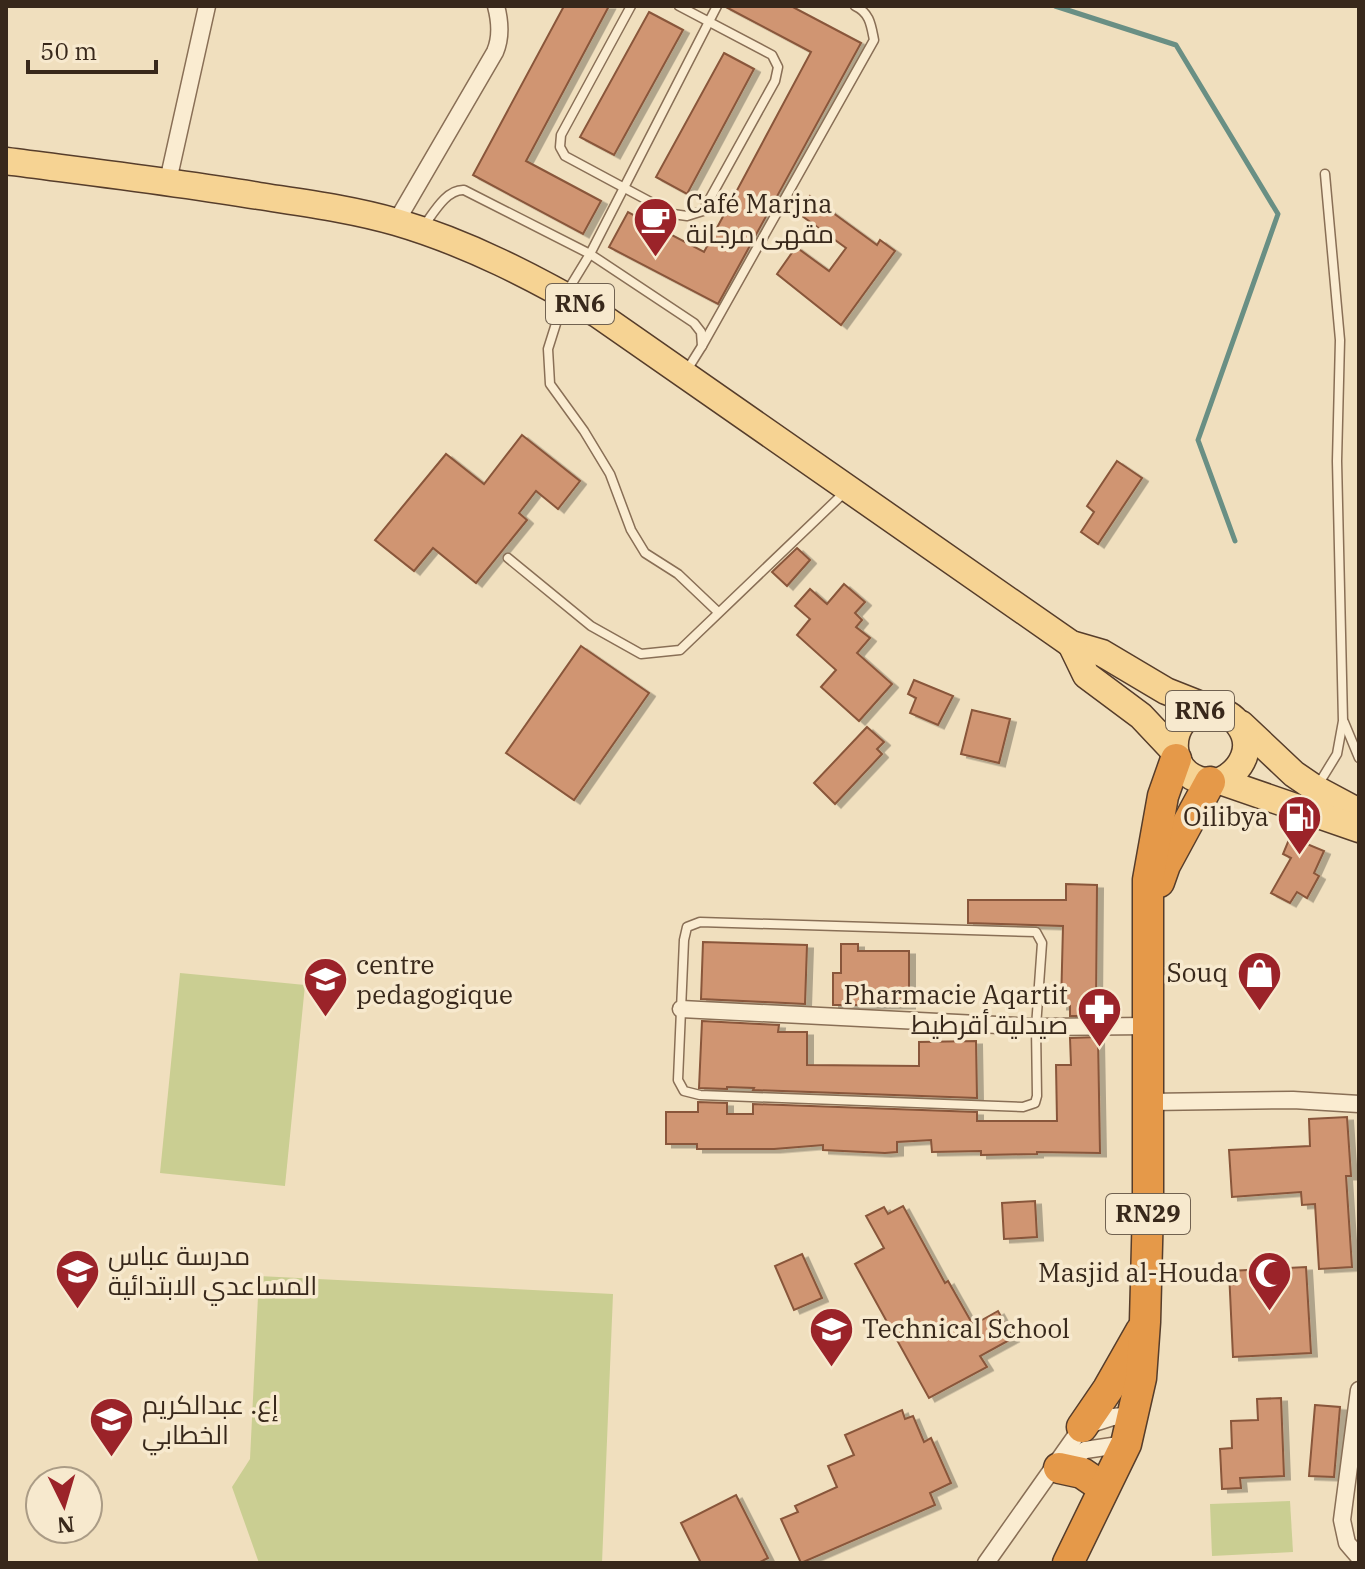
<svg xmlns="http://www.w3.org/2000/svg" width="1365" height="1569" font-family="'IBM Plex Serif',Cairo,serif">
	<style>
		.green { fill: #cace92 }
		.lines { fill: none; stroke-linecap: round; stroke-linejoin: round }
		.stream { stroke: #698f84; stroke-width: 5 }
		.building { fill: #d09572; stroke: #89563a; stroke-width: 2; filter: url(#shadow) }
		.lane-casing { stroke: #896f56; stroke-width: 11 }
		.street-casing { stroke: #896f56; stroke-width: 19 }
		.primary-casing { stroke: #563d2b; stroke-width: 29 }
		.highway-casing { stroke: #563d2b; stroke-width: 33 }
		.lane { stroke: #faecd1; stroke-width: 8 }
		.street { stroke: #faecd1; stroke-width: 16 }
		.primary { stroke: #f6d393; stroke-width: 26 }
		.highway { stroke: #e59949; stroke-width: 30 }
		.labels { text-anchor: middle; stroke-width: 7; stroke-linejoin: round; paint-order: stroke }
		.shield { fill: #f7e9ce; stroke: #716251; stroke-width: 2 }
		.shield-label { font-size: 24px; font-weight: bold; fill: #38281b }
		.poi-label { font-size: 26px; fill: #38281b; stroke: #f7e9ce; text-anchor: start }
	</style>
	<defs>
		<filter id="shadow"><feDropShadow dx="6" dy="3.5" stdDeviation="0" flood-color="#0004"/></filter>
	</defs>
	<rect width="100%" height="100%" fill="#f0dfbe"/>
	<g class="green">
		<path d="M180,973L305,985L285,1186L160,1173Z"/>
		<path d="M259,1276L613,1294L602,1563H259L232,1487L250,1459Z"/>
		<path d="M1290,1501L1293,1552L1212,1556L1210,1504Z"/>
	</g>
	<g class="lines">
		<path class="stream" d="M1055,6L1176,45L1278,214L1198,440L1235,541"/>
	</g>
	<g class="building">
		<path d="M564,6H609L526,161L601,201L583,234L473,175Z"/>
		<path d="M724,6H791L861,43L718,304L609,247L628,212L704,252L811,52Z"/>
		<path d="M649,12L683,30L614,155L580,137Z"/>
		<path d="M724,53L754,69L687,194L656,177Z"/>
		<path d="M810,196L877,245L880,240L895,251L841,325L777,274L796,247L829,271L846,248L798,213Z"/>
		<path d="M522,435L580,481L558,509L536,491L519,513L527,520L476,583L433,548L414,571L375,540L446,454L484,484Z"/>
		<path d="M1117,461L1142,478L1098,544L1081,532L1094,512L1087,506Z"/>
		<path d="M797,548L810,560L787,586L772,572Z"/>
		<path d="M844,584L865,602L855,613L862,620L856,627L870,638L857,653L892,684L859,721L821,687L836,670L797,635L810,619L795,606L810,589L827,604Z"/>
		<path d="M581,646L649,693L574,800L506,753Z"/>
		<path d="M914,680L953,696L938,725L910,713L916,698L908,694Z"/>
		<path d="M972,710L1010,719L999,763L961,754Z"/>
		<path d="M867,727L884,742L877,749L882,754L835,804L814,783Z"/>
		<path d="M1290,837L1324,851L1314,873L1319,876L1307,898L1297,892L1290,903L1271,893L1291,858L1283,854Z"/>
		<path d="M1066,884L1097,885L1096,1006H1083V1016H1070V1006H1061L1063,926L968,923V900H1066Z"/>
		<path d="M703,942L807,945L805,1004L701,999Z"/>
		<path d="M841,944H858V951H909V1005H833V973H841Z"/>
		<path d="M702,1021L779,1025L778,1032H807V1065L919,1066V1042L976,1041L977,1098L753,1090L754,1088L727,1087V1089L699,1088Z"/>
		<path d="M1098,1037L1100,1153L1037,1152V1154L981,1155V1151L932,1152L931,1140L897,1142V1152L885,1153L823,1150V1145L774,1149H697V1144H666V1112H698V1102L727,1103V1114H753V1104L977,1112V1121H1057L1056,1065H1071L1070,1038Z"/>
		<path d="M1347,1117L1351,1176H1346L1352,1267L1319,1269L1315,1204L1302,1205L1301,1192L1232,1197L1229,1150L1310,1146L1309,1119Z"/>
		<path d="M1035,1201L1037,1237L1004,1239L1002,1203Z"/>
		<path d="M903,1206L945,1283L948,1281L973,1325L998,1311L1013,1338L980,1356L987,1367L929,1398L855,1264L884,1248L866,1216L884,1207L888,1214Z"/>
		<path d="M802,1254L822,1298L794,1310L775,1266Z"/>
		<path d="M1306,1267L1311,1353L1233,1357L1229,1271Z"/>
		<path d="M1281,1398L1284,1476L1240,1478L1241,1488L1222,1489L1220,1449L1232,1448L1231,1421L1258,1420L1257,1399Z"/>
		<path d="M1315,1405L1340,1407L1334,1477L1309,1476Z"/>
		<path d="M902,1410L905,1419L913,1416L924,1442L931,1438L951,1483L930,1493L935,1505L801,1563L781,1519L798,1512L795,1506L837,1487L828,1466L854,1455L845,1435Z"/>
		<path d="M736,1495L768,1558L758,1563H701L681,1523Z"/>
	</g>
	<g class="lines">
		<defs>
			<g id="lane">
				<path d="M631,6L561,135L560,147L565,156L673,214L687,216L703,211L775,81L778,67L772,55L679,6"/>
				<path d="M717,6L590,254L565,295L548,349L550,384L584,431L610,474L631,530L645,553L678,574L718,612"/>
				<path d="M423,227C433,214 446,189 464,190L590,254L694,323L701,332L702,346L687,370"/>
				<path d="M702,346L874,40C871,25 870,13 855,6"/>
				<path d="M508,558L591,626L641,654L680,650L846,491"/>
				<path d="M1344,722L1359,758"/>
				<path d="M1318,785L1337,754L1343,721L1337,461L1340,340L1325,174"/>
				<path d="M700,922L1036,932L1042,943L1036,1027L1037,1096L1035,1103L1023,1107L700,1095L684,1091L678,1080L684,940L687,927Z"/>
			</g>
			<g id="street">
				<path d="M168,181L207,6"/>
				<path d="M396,222L495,52C501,38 500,21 496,6"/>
				<path d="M681,1009L1036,1027L1150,1026"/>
				<path d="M1149,1102L1293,1100L1359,1104"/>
				<path d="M1359,1390L1342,1520L1347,1543L1359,1557"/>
				<path d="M1060,1468L1085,1450L1126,1444"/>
				<path d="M986,1563L1082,1427L1113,1417L1134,1415"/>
			</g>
			<g id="primary">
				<path d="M6,161C90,172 175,182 259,196C304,203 351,209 396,222C468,243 535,278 599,315L1071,644L1102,653L1166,691L1214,710"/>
				<path d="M1071,644L1086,675L1141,716L1174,751"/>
				<path d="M1241,724L1294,774L1316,789L1359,812"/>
				<path d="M1220,781C1242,771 1255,746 1239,725C1233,716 1223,710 1213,710C1161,707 1161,789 1220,781L1359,829"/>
			</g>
			<g id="highway">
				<path d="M1159,882L1165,865L1210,782"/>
				<path d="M1082,1427L1108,1389L1141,1331"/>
				<path d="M1059,1468L1082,1473L1104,1488"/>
				<path d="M1068,1563L1126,1444L1141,1378L1145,1322L1148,1206V880L1163,796L1176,759"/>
			</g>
		</defs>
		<use href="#lane" class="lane-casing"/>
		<use href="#street" class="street-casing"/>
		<use href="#primary" class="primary-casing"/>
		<use href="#highway" class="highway-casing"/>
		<use href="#lane" class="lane"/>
		<use href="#street" class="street"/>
		<use href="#primary" class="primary"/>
		<use href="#highway" class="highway"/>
	</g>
	<defs>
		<symbol id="cafe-pin" viewBox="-11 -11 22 30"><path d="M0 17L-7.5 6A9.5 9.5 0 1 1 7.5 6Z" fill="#9b2329" stroke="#f7e9ce"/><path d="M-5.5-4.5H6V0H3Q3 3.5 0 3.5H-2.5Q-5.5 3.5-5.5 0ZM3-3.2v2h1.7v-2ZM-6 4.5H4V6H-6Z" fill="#fff"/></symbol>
		<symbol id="fuel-pin" viewBox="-11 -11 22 30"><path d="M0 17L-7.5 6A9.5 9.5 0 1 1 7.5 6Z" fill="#9b2329" stroke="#f7e9ce"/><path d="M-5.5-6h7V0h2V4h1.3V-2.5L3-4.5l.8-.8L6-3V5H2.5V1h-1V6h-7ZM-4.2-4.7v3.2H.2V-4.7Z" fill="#fff"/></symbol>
		<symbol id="shop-pin" viewBox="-11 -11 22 30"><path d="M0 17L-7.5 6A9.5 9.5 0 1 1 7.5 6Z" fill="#9b2329" stroke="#f7e9ce"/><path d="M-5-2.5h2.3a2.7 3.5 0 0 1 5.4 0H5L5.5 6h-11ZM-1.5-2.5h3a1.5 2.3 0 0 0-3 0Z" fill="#fff"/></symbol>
		<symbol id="university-pin" viewBox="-11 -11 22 30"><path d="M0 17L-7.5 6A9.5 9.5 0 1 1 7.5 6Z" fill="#9b2329" stroke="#f7e9ce"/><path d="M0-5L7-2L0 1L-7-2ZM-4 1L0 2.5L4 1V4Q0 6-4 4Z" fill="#fff"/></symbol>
		<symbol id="pharmacy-pin" viewBox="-11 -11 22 30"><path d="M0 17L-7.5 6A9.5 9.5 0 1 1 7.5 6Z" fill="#9b2329" stroke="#f7e9ce"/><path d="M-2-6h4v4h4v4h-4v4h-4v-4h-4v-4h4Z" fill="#fff"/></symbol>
		<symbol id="school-pin" viewBox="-11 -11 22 30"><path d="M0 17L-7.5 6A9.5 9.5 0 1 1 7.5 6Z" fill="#9b2329" stroke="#f7e9ce"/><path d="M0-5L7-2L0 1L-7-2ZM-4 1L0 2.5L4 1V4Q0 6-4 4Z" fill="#fff"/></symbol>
		<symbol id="mosque-pin" viewBox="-11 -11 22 30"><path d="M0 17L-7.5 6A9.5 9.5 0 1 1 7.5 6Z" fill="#9b2329" stroke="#f7e9ce"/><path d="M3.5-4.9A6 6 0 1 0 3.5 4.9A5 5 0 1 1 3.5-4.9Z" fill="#fff"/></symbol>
	</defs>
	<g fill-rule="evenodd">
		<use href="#cafe-pin" x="630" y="194" width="51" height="69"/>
		<use href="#fuel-pin" x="1274" y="792" width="51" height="69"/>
		<use href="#shop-pin" x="1234" y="948" width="51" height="69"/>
		<use href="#university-pin" x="300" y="954" width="51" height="69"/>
		<use href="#pharmacy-pin" x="1074" y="984" width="51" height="69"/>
		<use href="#school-pin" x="52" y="1246" width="51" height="69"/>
		<use href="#mosque-pin" x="1244" y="1248" width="51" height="69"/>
		<use href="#university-pin" x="806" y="1304" width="51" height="69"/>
		<use href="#school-pin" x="86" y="1394" width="51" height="69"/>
	</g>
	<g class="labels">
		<g class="shield">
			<rect x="546" y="284" width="68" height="40" rx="6"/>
			<rect x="1166" y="691" width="68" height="40" rx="6"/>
			<rect x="1106" y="1194" width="84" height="40" rx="6"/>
		</g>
		<g class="shield-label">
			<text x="580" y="312">RN6</text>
			<text x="1200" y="719">RN6</text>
			<text x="1148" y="1222">RN29</text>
		</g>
		<g class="poi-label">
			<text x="686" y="213">Café Marjna<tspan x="686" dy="30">مقهى مرجانة</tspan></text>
			<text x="1269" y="826" text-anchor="end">Oilibya</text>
			<text x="356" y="974">centre<tspan x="356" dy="30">pedagogique</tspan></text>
			<text x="1228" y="982" text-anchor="end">Souq</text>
			<text x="1068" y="1004" text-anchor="end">Pharmacie Aqartit<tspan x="1068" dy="30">صيدلية أقرطيط</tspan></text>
			<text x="108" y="1265">مدرسة عباس<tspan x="108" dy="30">المساعدي الابتدائية</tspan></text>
			<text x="1239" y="1282" text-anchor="end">Masjid al-Houda</text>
			<text x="862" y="1338">Technical School</text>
			<text x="142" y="1414">إع. عبدالكريم<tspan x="142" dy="30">الخطابي</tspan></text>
		</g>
	</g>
	<rect width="1365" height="1569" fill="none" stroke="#38281b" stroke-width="16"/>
	<g transform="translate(64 1505) rotate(175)"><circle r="38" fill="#f7e9ce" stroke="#ab9c86" stroke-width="2"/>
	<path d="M0-6L14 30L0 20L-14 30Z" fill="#9b2329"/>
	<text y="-12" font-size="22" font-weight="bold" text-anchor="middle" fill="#38281b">N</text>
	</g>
	<path d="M28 60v12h128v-12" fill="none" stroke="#38281b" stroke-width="4"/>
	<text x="40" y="60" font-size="24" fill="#38281b" stroke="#f7e9ce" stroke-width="6" paint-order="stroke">50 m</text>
</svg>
